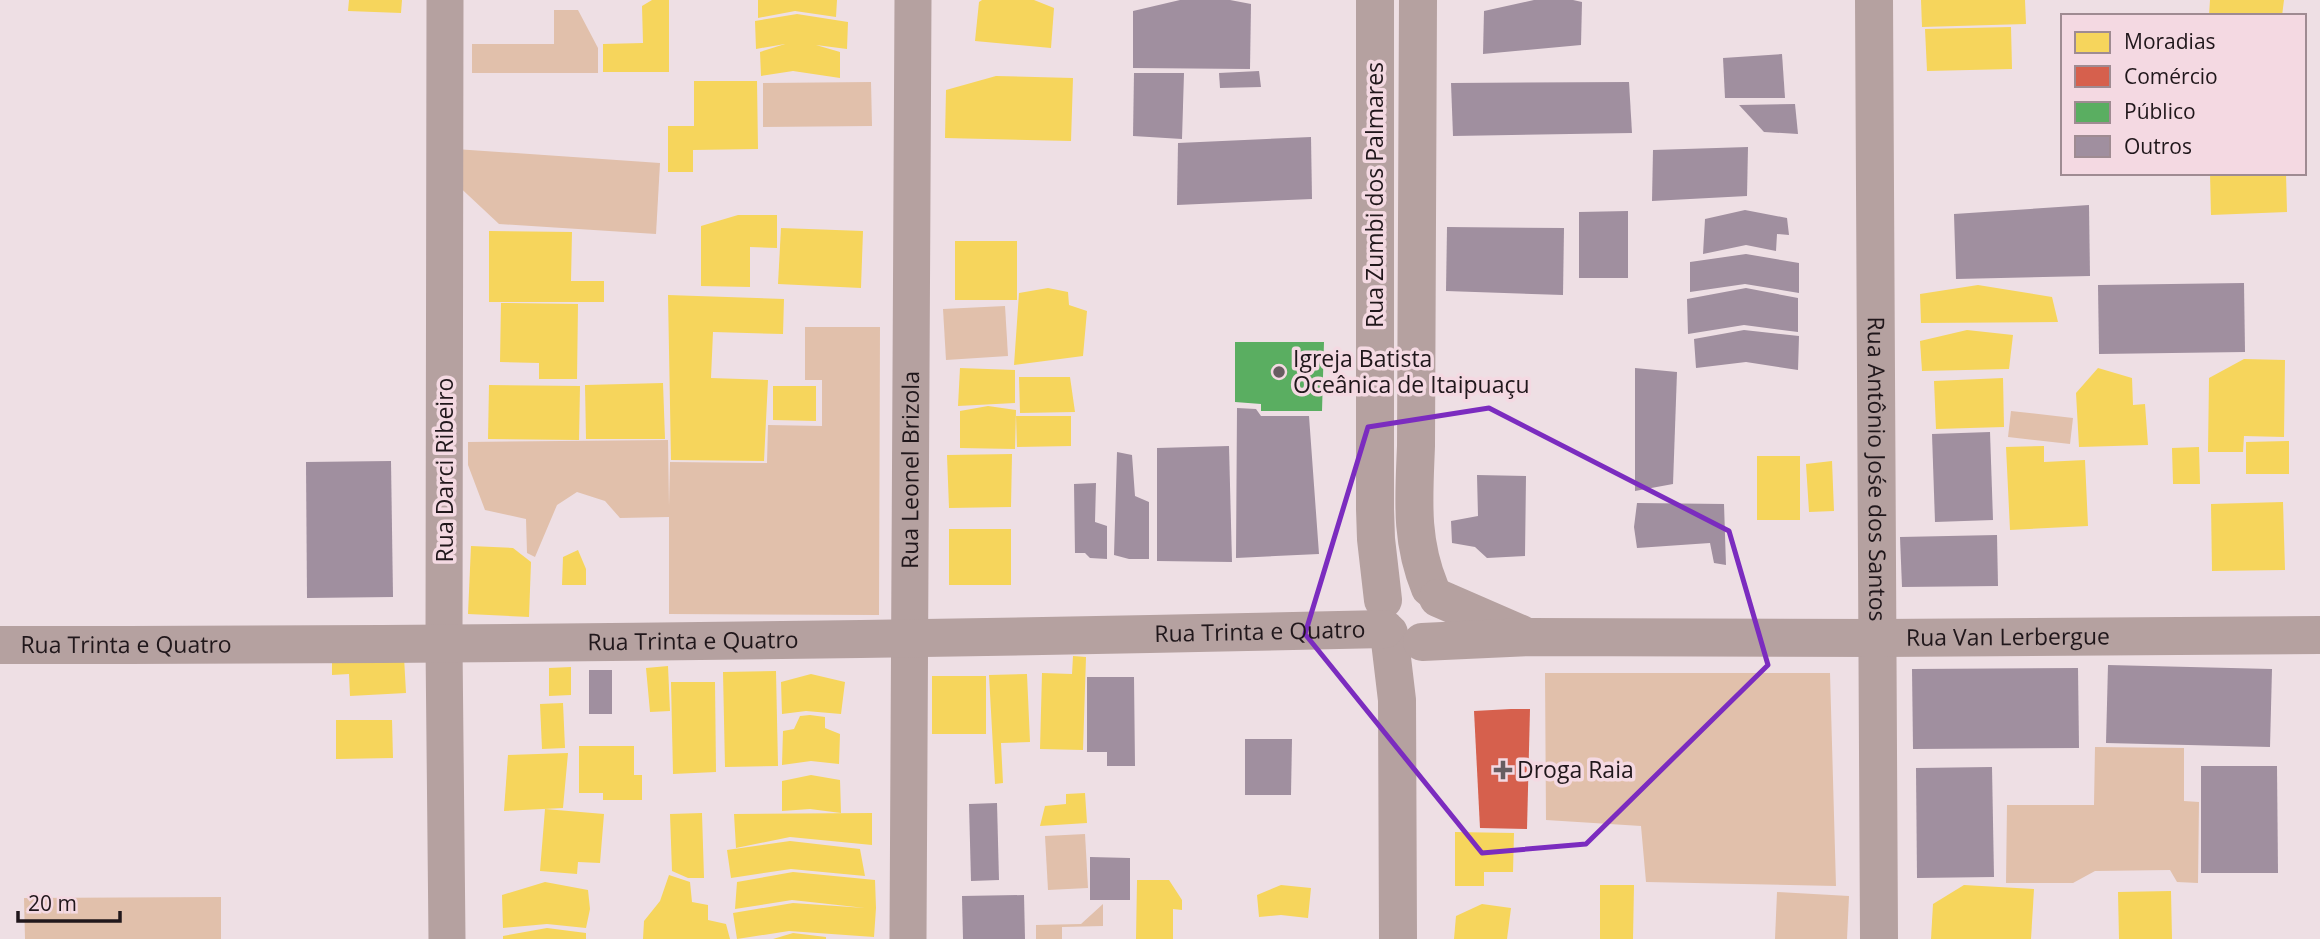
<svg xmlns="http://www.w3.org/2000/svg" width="2320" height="939" font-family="'Open Sans',sans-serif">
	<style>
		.green { fill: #e1c0ab }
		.homes { fill: #f6d55c }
		.shops { fill: #d6604d }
		.public { fill: #5aae61 }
		.building { fill: #a08f9f }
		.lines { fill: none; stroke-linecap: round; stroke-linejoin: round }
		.minor { stroke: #b5a1a0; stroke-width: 37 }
		.tertiary { stroke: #b5a1a0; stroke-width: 38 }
		.marked { fill: none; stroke: #7b2cbf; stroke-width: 5; stroke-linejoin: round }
		.poi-dot { fill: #685d61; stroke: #f4d9e2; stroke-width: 2.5 }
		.labels { text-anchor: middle; stroke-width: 7; stroke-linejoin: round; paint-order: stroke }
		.street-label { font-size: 23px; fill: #20171b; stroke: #f4d9e2 }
		.poi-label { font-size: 23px; fill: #20171b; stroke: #f4d9e2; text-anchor: start }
	</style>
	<rect width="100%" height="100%" fill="#eedfe4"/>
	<g class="green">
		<path d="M554,10H578L598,48V73H472V44H554Z"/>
		<path d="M871,82L872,126L763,127V83Z"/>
		<path d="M455,149L660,163L656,234L499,224L452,180Z"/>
		<path d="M1005,306L1008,356L946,360L943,309Z"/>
		<path d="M805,327H880L879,615L669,614V517L620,518L605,501L577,492L557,505L535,557L527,553L526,519L485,510L468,465V442L668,440L669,506L670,462L767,463L768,425L822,426V380H805Z"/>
		<path d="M2011,411L2073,418L2070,444L2008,437Z"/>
		<path d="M1545,673H1830L1836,886L1646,882L1641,826L1546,820Z"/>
		<path d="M2095,747L2184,748V801L2199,802L2198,883L2177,882L2170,870L2095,871L2073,883H2006L2007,805H2094Z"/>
		<path d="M1085,834L1088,888L1048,890L1045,836Z"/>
		<path d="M1777,892L1849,896L1847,939H1775Z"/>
		<path d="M221,897V939H25L24,898Z"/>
		<path d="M1103,904V926L1062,927V939H1036V925L1081,924Z"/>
	</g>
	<g class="homes">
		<path d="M349,0H402L401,13L348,11Z"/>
		<path d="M652,0H669V72H603V44L643,43L642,6Z"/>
		<path d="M758,0H837L836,17L795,11L758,18Z"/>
		<path d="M982,0H1034L1054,8L1051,48L975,41L979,2Z"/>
		<path d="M1921,0H2025L2026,24L1922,27Z"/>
		<path d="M2210,0H2284L2282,16H2209Z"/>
		<path d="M797,14L848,22L847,49L816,45L840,52V78L793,71L761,76L760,52L785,44L756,49L755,21Z"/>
		<path d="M2011,27L2012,69L1927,71L1925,29Z"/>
		<path d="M996,76L1073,78L1071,141L945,138L946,90Z"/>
		<path d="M694,81H757L758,149L693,150V172H668V126H694Z"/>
		<path d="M2210,173H2286L2287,212L2211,215Z"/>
		<path d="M738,215H777V248L750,247V287L701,286V226Z"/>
		<path d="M781,228L863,231L861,288L778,284Z"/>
		<path d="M489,231L572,232L571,281H604V302H489Z"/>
		<rect x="955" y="241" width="62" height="59"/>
		<path d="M1978,285L2052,297L2058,322L1921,323L1920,294Z"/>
		<path d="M1048,288L1068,292L1069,305L1087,311L1083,356L1014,365L1019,293Z"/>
		<path d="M668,295L784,299L783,334L713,332L711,378L768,380L764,461L671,460Z"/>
		<path d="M501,303L578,304L577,379H539V363L500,362Z"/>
		<path d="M1967,330L2013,335L2009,369L1922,371L1920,341Z"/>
		<path d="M2244,359L2285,360L2284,437L2244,436L2243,452H2208L2209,378Z"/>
		<path d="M960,368L1015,370V403L958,406Z"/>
		<path d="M2098,368L2132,378L2133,405L2145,404L2148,445L2079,447L2076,393Z"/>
		<path d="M1019,377H1070L1075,412L1020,413Z"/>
		<path d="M2003,378L2004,427L1936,429L1934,381Z"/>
		<path d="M663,383L665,439H586L585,385Z"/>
		<path d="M489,385L580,386L579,440L488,439Z"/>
		<path d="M773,386H816V421L773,420Z"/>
		<path d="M988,406L1016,410L1015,449L960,448V411Z"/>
		<path d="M1016,416H1071V446L1017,447Z"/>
		<path d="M2289,441V474H2246V442Z"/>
		<path d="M2044,446V462L2085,460L2088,526L2010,530L2006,447Z"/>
		<path d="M2199,447L2200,484H2173L2172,448Z"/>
		<path d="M1012,454L1011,507L949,508L947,455Z"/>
		<rect x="1757" y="456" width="43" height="64"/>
		<path d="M1832,461L1834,511L1809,512L1806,464Z"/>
		<path d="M2283,502L2285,570L2212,571L2211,504Z"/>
		<rect x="949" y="529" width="62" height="56"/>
		<path d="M471,546L513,548L531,562L529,617L468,614Z"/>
		<path d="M578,550L586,569V585H562L563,557Z"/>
		<path d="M1073,656L1086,657L1083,750L1040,749L1042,673L1072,674Z"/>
		<path d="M404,657L406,693L350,696L349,674L332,675V660Z"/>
		<path d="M668,666L670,711L650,712L646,668Z"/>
		<path d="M571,667V695L549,696V668Z"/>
		<path d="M776,671L778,766L725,767L723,672Z"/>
		<path d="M811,674L845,682L841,714L806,711L782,714L781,682Z"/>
		<path d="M1027,674L1030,742L1001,743L1003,783L995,784L989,675Z"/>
		<rect x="932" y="676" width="54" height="58"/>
		<path d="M671,682H715L716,772L673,774Z"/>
		<path d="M563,703L565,748L542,749L540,704Z"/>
		<path d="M810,715L825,717V728L840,734L839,764L811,761L782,765L783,731L794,729L800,716Z"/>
		<path d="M336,720H392L393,758L336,759Z"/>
		<path d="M579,746H634V775H642V800H603V793H579Z"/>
		<path d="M568,753L563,808L504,811L508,755Z"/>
		<path d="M811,775L840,780L841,813L810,809L782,811V781Z"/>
		<path d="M1085,793L1087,823L1040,826L1045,806L1066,804V794Z"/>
		<path d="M545,809L604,814L600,863L578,862L577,874L540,871Z"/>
		<path d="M702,813L704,878H688L672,871L670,814Z"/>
		<path d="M872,813V845L790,837L736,848L734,814Z"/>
		<path d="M1455,832L1514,833L1513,872H1484V886H1455Z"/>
		<path d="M790,841L860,849L865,876L791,869L731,878L727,850Z"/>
		<path d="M793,872L875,880L876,908L874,937L789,931L737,939L733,913L793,903L865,908L792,900L735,909L737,882Z"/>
		<path d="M669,875L690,882L692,902L708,905V920L726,924L730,939H643L644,921L660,901Z"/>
		<path d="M1137,880H1169L1182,900V910L1173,909V939H1136Z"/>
		<path d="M545,882L588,890L590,909L586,928L547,924L503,928L502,895Z"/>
		<path d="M1281,885L1311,888L1308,918L1281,915L1259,917L1257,895Z"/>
		<path d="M1600,885H1634L1633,939H1600Z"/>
		<path d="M1964,885L2034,889L2031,939H1931L1933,904Z"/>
		<path d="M2171,891L2172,939H2119L2118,892Z"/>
		<path d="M1482,904L1511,908L1507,939H1454L1456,916Z"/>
		<path d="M547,928L586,933V939H503V936Z"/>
		<path d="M793,933L826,937V939H773Z"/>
	</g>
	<path class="shops" d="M1511,709H1530L1527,829L1480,828L1474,711Z"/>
	<path class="public" d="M1235,342H1324L1322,411H1261V404L1235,402Z"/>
	<g class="building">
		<path d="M1180,0H1230L1251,4L1250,69L1133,68V11Z"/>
		<path d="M1534,0H1573L1582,2L1581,45L1483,54L1484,11Z"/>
		<path d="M1782,54L1785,98H1725L1723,58Z"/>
		<path d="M1259,71L1261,87L1220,88L1219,73Z"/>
		<path d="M1134,73H1184L1182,139L1133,136Z"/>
		<path d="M1629,82L1632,133L1453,136L1451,83Z"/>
		<path d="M1795,104L1798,134L1764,132L1739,105Z"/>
		<path d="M1311,137L1312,199L1177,205L1178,143Z"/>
		<path d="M1748,147L1747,196L1652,201L1653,150Z"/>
		<path d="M2089,205L2090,276L1956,279L1954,214Z"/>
		<path d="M1745,210L1787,218L1789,235L1777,234L1776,251L1746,245L1703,254L1705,219Z"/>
		<path d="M1628,211V278H1579V212Z"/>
		<path d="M1447,227L1564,228L1563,295L1446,291Z"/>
		<path d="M1746,254L1799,263V293L1745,284L1690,292V262Z"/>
		<path d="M2244,283L2245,352L2099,354L2098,285Z"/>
		<path d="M1746,288L1798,298V332L1744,325L1688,334L1687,299Z"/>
		<path d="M1744,330L1799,336L1798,370L1746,362L1696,368L1694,339Z"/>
		<path d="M1635,368L1677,372L1673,484L1635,491Z"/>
		<path d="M1237,408L1256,409L1261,416H1309L1319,554L1236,558Z"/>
		<path d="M1990,432L1993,520L1935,522L1932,434Z"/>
		<path d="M1229,446L1232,562L1157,561V448Z"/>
		<path d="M1117,452L1132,455L1135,496L1149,502V559H1129L1114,555Z"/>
		<path d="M391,461L393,597L307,598L306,462Z"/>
		<path d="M1477,475L1526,476L1525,556L1487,558L1475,547L1452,543L1451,521L1478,516Z"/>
		<path d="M1096,483L1095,522L1107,526V559L1090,558L1085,553H1075L1074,484Z"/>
		<path d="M1637,503L1724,504L1726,565L1714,563L1710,543L1637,548L1634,527Z"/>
		<path d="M1997,535L1998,586L1902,587L1900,537Z"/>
		<path d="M2108,665L2272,669L2270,747L2106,743Z"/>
		<path d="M2078,668L2079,748L1913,749L1912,669Z"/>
		<rect x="589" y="670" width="23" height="44"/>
		<path d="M1087,677H1134L1135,766H1107V752H1087Z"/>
		<path d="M1245,739H1292L1291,795H1245Z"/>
		<path d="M2201,766H2277L2278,873H2201Z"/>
		<path d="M1992,767L1994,877L1917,878L1916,768Z"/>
		<path d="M997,803L999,880L971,881L969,804Z"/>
		<path d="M1090,857L1130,858V900H1090Z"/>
		<path d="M1024,895L1025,939H963L962,896Z"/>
	</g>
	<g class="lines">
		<g class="minor">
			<path d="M445,0L444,645L447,939"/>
			<path id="s1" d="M908,939L913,0"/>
		</g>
		<g class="tertiary">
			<path d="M1375,0V509L1376,539L1383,600"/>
			<path d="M1418,0L1416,446C1414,498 1410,539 1430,588"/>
			<path id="s2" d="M1874,0L1879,939"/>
			<path d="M1438,598L1521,634"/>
			<path d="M1389,633L1397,700L1398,939"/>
			<path id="s3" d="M1422,642L1529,637L1879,638L2320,635"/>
			<path id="s4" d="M0,645C462,645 923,640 1385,629"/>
		</g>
	</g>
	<path class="marked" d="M1489,408L1729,531L1768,665L1586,844L1482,853L1305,634L1368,427Z"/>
	<g class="poi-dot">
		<circle cx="1279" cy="372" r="7"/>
		<path d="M1499.5 759.5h7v7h7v7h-7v7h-7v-7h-7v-7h7z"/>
	</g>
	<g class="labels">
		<g class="street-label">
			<text transform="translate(1375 195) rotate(-90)" y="8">Rua Zumbi dos Palmares</text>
			<text dy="8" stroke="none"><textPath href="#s2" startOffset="469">Rua Antônio Jośe dos Santos</textPath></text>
			<text transform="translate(445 470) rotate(-90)" y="8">Rua Darci Ribeiro</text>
			<text dy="8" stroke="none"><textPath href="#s1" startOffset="469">Rua Leonel Brizola</textPath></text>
			<text dy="8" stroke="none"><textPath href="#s4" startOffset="1260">Rua Trinta e Quatro</textPath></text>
			<text dy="8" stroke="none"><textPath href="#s3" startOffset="586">Rua Van Lerbergue</textPath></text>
			<text dy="8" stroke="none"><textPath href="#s4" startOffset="693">Rua Trinta e Quatro</textPath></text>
			<text dy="8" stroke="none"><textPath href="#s4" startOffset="126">Rua Trinta e Quatro</textPath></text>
		</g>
		<g class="poi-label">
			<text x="1293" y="367">Igreja Batista<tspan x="1293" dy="26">Oceânica de Itaipuaçu</tspan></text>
			<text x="1517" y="778">Droga Raia</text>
		</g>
	</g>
	<rect x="2061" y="14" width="245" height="161" fill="#f4d9e2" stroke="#9f8b92" stroke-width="2"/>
	<rect x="2075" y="32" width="35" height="21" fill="#f6d55c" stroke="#9f8b92" stroke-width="2"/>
	<text x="2124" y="49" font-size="21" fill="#20171b">Moradias</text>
	<rect x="2075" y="66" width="35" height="21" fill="#d6604d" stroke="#9f8b92" stroke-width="2"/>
	<text x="2124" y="84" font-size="21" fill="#20171b">Comércio</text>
	<rect x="2075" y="102" width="35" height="21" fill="#5aae61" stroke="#9f8b92" stroke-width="2"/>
	<text x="2124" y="119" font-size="21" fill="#20171b">Público</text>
	<rect x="2075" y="136" width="35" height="21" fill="#a08f9f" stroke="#9f8b92" stroke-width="2"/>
	<text x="2124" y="154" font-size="21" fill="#20171b">Outros</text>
	<path d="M18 911v10h102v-10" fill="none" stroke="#20171b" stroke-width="3.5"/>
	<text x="28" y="911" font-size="21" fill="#20171b" stroke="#f4d9e2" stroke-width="5" paint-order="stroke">20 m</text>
</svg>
